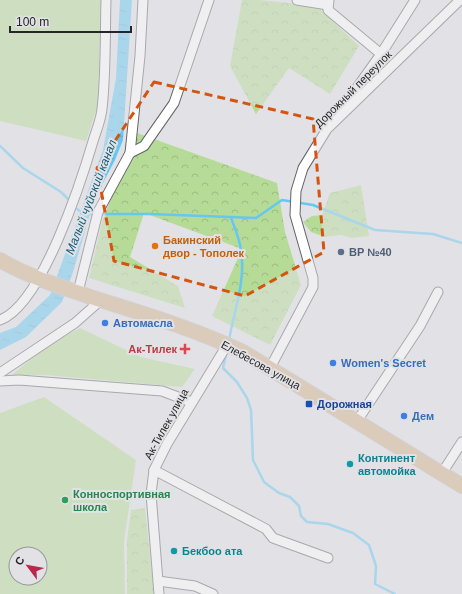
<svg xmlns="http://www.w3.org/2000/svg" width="462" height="594" font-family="Arial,sans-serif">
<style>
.grass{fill:#b5db96;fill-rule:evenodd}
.forest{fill:url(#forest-crowns)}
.water{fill:url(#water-ripples)}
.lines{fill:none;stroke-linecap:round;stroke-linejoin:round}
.stream{stroke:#66c7f1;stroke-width:2.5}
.minor-casing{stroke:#646468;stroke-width:11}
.primary-casing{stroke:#bebebe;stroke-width:16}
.minor{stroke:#fff;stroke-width:9}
.primary{stroke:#d0af86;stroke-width:14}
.marked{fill:none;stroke:#d5540f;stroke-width:3;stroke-dasharray:8 5;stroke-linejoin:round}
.food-dot{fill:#e8710a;stroke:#e2e2e6;stroke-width:1.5}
.service-dot{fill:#5c6f8a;stroke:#e2e2e6;stroke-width:1.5}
.shop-dot{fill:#3f7fe0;stroke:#e2e2e6;stroke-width:1.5}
.health-dot{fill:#e0444e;stroke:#e2e2e6;stroke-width:1.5}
.transit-dot{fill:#1a4fb4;stroke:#e2e2e6;stroke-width:1.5}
.culture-dot{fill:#0f9aa8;stroke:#e2e2e6;stroke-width:1.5}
.leisure-dot{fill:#2e9e5b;stroke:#e2e2e6;stroke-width:1.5}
.labels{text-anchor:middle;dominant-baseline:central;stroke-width:4;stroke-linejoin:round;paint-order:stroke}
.street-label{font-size:11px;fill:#262628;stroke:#e2e2e6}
.food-label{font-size:11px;font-weight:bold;fill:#c56008;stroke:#e2e2e6;text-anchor:start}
.service-label{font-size:11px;font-weight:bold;fill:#4e5e75;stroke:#e2e2e6;text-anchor:start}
.shop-label{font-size:11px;font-weight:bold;fill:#366cbe;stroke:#e2e2e6;text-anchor:start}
.health-label{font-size:11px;font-weight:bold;fill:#be3a42;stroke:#e2e2e6;text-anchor:end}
.transit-label{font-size:11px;font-weight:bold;fill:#164399;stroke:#e2e2e6;text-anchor:start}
.culture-label{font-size:11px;font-weight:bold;fill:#0d838f;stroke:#e2e2e6;text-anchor:start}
.leisure-label{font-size:11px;font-weight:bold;fill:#27864d;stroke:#e2e2e6;text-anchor:start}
.water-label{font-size:12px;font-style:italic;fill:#0e5d7a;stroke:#e2e2e6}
</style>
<defs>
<pattern id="forest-crowns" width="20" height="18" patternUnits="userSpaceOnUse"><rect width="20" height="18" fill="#b5db96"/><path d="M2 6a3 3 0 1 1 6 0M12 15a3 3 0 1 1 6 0" fill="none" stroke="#9cbc81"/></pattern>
<pattern id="water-ripples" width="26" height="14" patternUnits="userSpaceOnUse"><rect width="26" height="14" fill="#66c7f1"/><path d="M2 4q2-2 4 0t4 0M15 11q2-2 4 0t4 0" fill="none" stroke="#58abcf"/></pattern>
</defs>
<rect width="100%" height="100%" fill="#e2e2e6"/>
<g class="grass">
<polygon points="0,0 101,0 98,105 86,141 0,121"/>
<polygon points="80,328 141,357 195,369 182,387 45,375 12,375 46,346"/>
<path d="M 44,397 L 136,460 L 124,541 L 125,594 L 0,594 L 0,413 ZM 16,554 L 40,554 L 40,578 L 16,578 Z"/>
</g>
<g class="forest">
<polygon points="242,0 260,0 317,6 359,46 330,94 289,68 256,114 230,66"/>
<polygon points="137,133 277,183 285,232 301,285 270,345 212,316 242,249 144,213 130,257 178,286 185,308 89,278 102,222"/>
<polygon points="361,185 369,236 351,238 341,235 325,237 311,232 303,222 312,216 322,215 330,193"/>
<polygon points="145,508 154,594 127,594 127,540 131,510"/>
</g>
<polygon class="water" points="120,0 132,0 123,140 115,160 94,200 73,272 62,302 26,337 0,350 0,333 16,327 50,295 103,150 116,78"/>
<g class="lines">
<g class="stream">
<polyline points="0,146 23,168 61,192 68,199"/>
<polyline points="77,209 80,211"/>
<polyline points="87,214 150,214 256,218 282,200 313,205 375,230 433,234 462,243"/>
<path d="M 229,340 C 234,311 246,281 241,251 C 240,240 235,228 231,218"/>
<polyline points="226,355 223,368 237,382 247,398 251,410 253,460 264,482 279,493 290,497 299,506 301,516 307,522 328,524 353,533 369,545 376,566 375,584 395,594"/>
</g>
<defs>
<g id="minor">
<polyline points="297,0 328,5"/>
<polyline points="329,0 328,10 381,54"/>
<polyline points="341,110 381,54 415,0"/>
<polyline points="130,153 144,146 174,103 209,0"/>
<polyline points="78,292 98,212 130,153 140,56 143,0"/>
<path d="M 0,320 C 42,305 82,179 94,138 C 97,129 101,119 102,109 C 106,75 105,35 106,0"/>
<polyline points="270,368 313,287 313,278 295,215 296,191 303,168 327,129 460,0"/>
<polyline points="0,373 75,323 101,300"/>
<polyline points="0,381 19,380 162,391 191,402"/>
<polyline points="357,421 420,326 438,292"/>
<polyline points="154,470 266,529 273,538 328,558"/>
<polyline points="442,473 462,442"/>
<polyline points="158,581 195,586 213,594"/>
<polyline points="159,594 151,494 154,470 167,444 227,345"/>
</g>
<path id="primary" d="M 0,260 C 29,277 62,287 94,298 C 144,314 195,329 243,352 L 462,486"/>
</defs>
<use href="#minor" class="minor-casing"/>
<use href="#primary" class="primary-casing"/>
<use href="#minor" class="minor"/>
<use href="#primary" class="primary"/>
</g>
<path d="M0 0H462V594H0ZM 154,82 L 313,119 L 324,252 L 245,296 L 114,261 L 97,168 Z" fill="#e2e2e6" fill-opacity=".55" fill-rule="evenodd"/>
<path class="marked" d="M 154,82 L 313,119 L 324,252 L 245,296 L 114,261 L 97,168 Z"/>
<circle class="food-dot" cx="155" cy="246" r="4"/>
<circle class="service-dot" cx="341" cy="252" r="4"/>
<g class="shop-dot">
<circle cx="105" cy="323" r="4"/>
<circle cx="333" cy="363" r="4"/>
<circle cx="404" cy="416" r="4"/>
</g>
<path class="health-dot" d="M183 343h4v4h4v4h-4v4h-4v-4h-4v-4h4z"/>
<rect class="transit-dot" x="305" y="400" width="8" height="8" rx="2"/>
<g class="culture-dot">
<circle cx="350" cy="464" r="4"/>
<circle cx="174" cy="551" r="4"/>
</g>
<circle class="leisure-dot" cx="65" cy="500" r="4"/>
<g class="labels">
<g class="street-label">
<text transform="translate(353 89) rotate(-45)">Дорожный переулок</text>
<text transform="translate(261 365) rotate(29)">Елебесова улица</text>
<text transform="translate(166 424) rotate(-61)">Ак-Тилек улица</text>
</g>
<g class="food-label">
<text x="163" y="240">Бакинский<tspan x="163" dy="13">двор - Тополек</tspan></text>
</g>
<g class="service-label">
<text x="349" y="252">BP №40</text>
</g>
<g class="shop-label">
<text x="113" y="323">Автомасла</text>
<text x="341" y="363">Women's Secret</text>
<text x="412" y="416">Дем</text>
</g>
<g class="health-label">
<text x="177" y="349">Ак-Тилек</text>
</g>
<g class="transit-label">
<text x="317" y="404">Дорожная</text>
</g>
<g class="culture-label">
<text x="358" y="458">Континент<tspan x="358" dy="13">автомойка</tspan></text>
<text x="182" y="551">Бекбоо ата</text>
</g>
<g class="leisure-label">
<text x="73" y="494">Конноспортивная<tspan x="73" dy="13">школа</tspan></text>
</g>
<g class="water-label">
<text transform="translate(91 197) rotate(-69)">Малый чуйский канал</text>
</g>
</g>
<g transform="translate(28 566) rotate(302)"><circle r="19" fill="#e2e2e6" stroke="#97979a"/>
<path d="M0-3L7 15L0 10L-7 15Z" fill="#b9284c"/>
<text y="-6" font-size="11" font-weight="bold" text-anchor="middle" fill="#262628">С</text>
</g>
<path d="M10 26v6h121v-6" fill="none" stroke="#262628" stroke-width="2"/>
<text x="16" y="26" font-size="12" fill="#262628" stroke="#e2e2e6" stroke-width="3" paint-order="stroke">100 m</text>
</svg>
